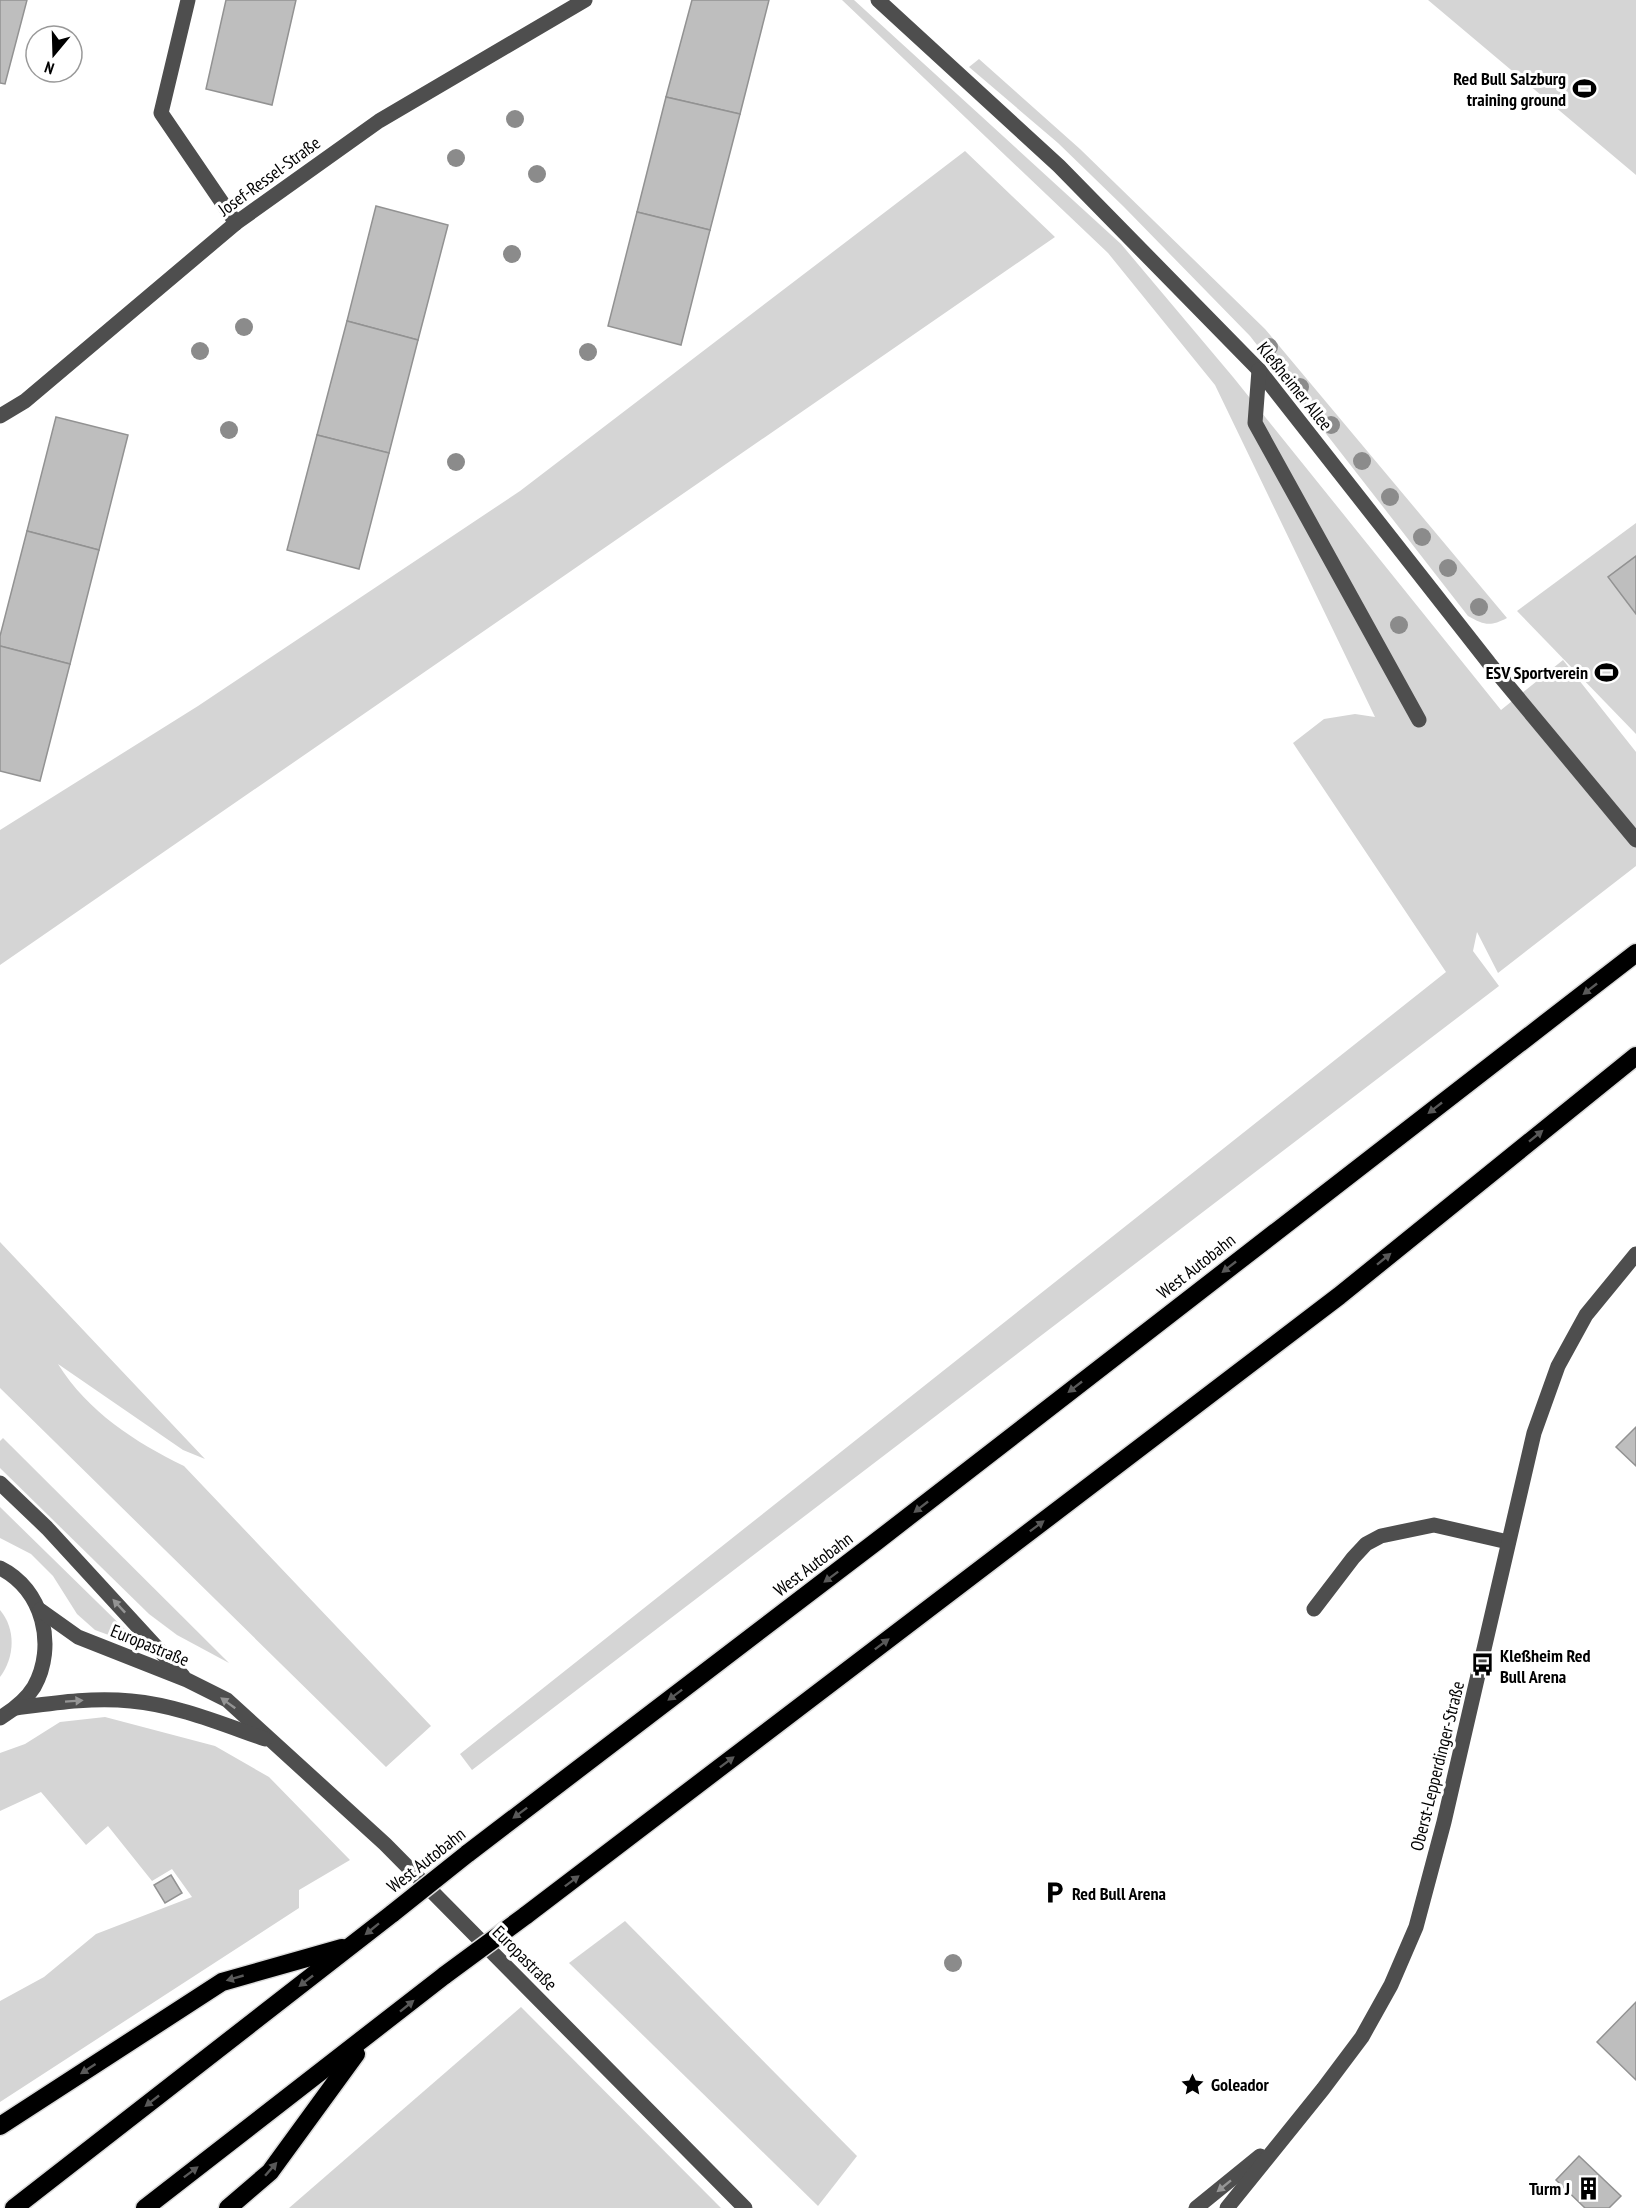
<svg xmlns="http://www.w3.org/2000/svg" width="1636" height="2208" font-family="'PT Sans Narrow',sans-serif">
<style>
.green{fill:#d5d5d5}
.building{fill:#bebebe;stroke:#929292;stroke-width:1.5}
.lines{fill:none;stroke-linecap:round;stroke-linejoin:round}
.highway-casing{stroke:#dbdbdb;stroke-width:21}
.minor{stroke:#4e4e4e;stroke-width:15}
.highway{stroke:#000;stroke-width:18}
.highway-bridge-casing{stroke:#dbdbdb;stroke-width:21;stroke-linecap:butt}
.highway-bridge{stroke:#000;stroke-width:18}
.tree{fill:#8b8b8b}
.oneway{fill:#595959}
.oneway2{fill:#959595}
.labels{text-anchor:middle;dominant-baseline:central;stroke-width:6;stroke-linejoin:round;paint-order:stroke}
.poi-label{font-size:18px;font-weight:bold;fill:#000;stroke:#fff;text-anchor:end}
.street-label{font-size:18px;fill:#000;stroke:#fff}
</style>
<rect width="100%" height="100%" fill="#fff"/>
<g class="green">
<polygon points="842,0 854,0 1121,244 1233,377 1501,710 1563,660 1636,752 1636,866 1498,973 1477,932 1473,951 1499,986 472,1770 460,1754 1446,972 1293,743 1324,719 1355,714 1375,717 1215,385 1108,253"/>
<polygon points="1428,0 1636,0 1636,175"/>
<path d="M 979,59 L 1080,149 L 1265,329 L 1507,618 C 1490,627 1484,625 1468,616 L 1250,336 L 1124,207 L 1058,143 L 969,67 Z"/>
<polygon points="965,151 1055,237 0,965 0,830 198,706 520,491"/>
<polygon points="1636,523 1636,734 1517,611"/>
<path d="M 0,1242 L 205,1459 L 183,1450 L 58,1364 C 88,1412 135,1442 184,1466 L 431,1726 L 386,1767 L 0,1388 Z"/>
<polygon points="3,1438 229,1663 177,1635 149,1614 0,1468 0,1441"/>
<polygon points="0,1507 144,1648 95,1630 77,1614 53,1576 31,1554 0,1538"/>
<path d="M 0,1610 C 16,1629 15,1657 0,1677 Z"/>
<polygon points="105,1717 215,1746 269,1777 350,1860 299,1890 299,1908 0,2102 0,2001 44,1977 96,1934 192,1897 172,1869 152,1881 108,1826 86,1845 41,1792 0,1811 0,1753 25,1744 60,1722"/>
<polygon points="625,1921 857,2156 818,2206 569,1963"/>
<polygon points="521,2007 721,2208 289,2208"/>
</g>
<g class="building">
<polygon points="0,0 27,0 5,84 0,83"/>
<polygon points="226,0 296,0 272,105 206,89"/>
<polygon points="692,0 769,0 740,114 666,97"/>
<polygon points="666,97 740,114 710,230 637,212"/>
<polygon points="376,206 448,225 418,340 347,321"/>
<polygon points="637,212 710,230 681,345 608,326"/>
<polygon points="347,321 418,340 389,453 317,435"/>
<polygon points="56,417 128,435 99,550 27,531"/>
<polygon points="317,435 389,453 359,569 287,550"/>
<polygon points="27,531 99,550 70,664 0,646 0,636"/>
<polygon points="1636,556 1636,614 1608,577"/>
<polygon points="0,646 70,664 40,781 0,771"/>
<polygon points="1636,1427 1636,1466 1616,1447"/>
<polygon points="171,1875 182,1893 165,1903 154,1885"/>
<polygon points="1636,2002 1636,2080 1597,2042"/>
<polygon points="1579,2156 1621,2196 1609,2208 1585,2208 1556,2180"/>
</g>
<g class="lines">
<defs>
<g id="highway">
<polyline points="467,1854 877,1541 1636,953"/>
<polyline points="525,1916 1339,1296 1636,1056"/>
<polyline points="0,2126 222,1982 342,1948"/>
<polyline points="14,2208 393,1913"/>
<polyline points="145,2208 445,1975"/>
<polyline points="228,2208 270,2172 356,2054"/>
</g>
</defs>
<use href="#highway" class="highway-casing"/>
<g class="minor">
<polyline points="188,0 161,113 236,223"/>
<polyline points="878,0 1059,166 1259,370 1489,663 1636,840"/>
<polyline points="1259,370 1255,423 1419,720"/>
<polyline points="0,416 25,401 236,223 379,121 585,0"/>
<polyline points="0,1483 47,1528 183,1676"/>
<path d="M 0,1568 C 43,1589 57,1646 34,1687 C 26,1700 13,1710 0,1718"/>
<polyline points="1314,1609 1353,1558 1366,1544 1381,1536 1434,1525 1508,1542"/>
<polyline points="40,1610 78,1637 187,1680 227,1700 385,1844 745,2208"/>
<path d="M 16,1708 C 54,1703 92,1697 131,1701 C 177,1705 222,1724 265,1739"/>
<polyline points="1196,2208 1260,2156"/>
<polyline points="1227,2208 1323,2089 1362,2037 1391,1985 1416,1927 1444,1822 1534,1433 1558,1366 1586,1315 1636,1254"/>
</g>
<use href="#highway" class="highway"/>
<defs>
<g id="highway-bridge">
<polyline points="393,1913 467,1854"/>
<polyline points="445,1975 525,1916"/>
</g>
</defs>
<use href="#highway-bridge" class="highway-bridge-casing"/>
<use href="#highway-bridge" class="highway-bridge"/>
</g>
<g class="tree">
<circle cx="515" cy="119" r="9"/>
<circle cx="456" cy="158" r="9"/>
<circle cx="537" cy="174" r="9"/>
<circle cx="512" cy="254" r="9"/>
<circle cx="244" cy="327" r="9"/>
<circle cx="1269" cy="347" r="9"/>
<circle cx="200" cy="351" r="9"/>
<circle cx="588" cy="352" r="9"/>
<circle cx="1300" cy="387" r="9"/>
<circle cx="1331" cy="425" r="9"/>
<circle cx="229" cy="430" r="9"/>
<circle cx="1362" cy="461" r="9"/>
<circle cx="456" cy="462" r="9"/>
<circle cx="1390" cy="497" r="9"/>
<circle cx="1422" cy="537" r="9"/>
<circle cx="1448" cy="568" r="9"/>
<circle cx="1479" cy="607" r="9"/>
<circle cx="1399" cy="625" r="9"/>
<circle cx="953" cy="1963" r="9"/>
</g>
<defs><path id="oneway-solid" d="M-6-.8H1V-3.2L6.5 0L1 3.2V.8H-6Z" transform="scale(1.5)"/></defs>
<g class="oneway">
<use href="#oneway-solid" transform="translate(1590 989) rotate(142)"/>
<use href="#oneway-solid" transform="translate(1435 1108) rotate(142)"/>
<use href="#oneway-solid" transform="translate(1536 1136) rotate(-39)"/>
<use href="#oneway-solid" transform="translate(1384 1259) rotate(-39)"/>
<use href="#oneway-solid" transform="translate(1229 1267) rotate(142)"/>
<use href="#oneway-solid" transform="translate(1075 1387) rotate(142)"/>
<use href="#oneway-solid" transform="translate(921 1507) rotate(142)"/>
<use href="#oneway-solid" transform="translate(1037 1526) rotate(-37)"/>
<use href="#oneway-solid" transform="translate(831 1577) rotate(143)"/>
<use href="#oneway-solid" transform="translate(882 1644) rotate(-37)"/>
<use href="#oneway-solid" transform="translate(675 1695) rotate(143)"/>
<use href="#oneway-solid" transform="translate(727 1762) rotate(-37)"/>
<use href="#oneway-solid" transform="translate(520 1813) rotate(143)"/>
<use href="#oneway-solid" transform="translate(572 1881) rotate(-37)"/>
<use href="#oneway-solid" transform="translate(372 1929) rotate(141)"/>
<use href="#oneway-solid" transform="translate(235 1978) rotate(164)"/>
<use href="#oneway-solid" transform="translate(306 1981) rotate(142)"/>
<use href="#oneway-solid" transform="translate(407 2006) rotate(-39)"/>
<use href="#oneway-solid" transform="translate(88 2069) rotate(147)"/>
<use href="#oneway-solid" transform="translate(152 2101) rotate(142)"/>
<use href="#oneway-solid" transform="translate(271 2169) rotate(-49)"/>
<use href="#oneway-solid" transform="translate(191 2172) rotate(-37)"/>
</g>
<g class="oneway2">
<use href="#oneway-solid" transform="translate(119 1606) rotate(-133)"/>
<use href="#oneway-solid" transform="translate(74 1701) rotate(-4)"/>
<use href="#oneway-solid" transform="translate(228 1703) rotate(-144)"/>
<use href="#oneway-solid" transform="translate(1224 2186) rotate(141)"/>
</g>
<defs>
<symbol id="stadium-bare" viewBox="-9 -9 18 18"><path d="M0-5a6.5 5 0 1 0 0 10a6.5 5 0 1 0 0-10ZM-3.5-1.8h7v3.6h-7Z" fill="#000" stroke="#fff" stroke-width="2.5" paint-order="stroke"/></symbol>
<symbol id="bus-bare" viewBox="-9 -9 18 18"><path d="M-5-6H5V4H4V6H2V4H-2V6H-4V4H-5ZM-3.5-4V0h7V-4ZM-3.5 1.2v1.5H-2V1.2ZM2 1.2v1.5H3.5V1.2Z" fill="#000" stroke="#fff" stroke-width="2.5" paint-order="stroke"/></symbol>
<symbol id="parking-bare" viewBox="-9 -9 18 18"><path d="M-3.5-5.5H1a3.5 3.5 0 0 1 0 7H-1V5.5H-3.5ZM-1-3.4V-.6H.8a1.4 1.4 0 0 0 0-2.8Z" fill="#000" stroke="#fff" stroke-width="2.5" paint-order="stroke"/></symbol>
<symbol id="sight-bare" viewBox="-9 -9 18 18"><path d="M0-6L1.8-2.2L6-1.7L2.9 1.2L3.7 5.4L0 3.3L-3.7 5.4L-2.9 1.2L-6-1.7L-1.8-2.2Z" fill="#000" stroke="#fff" stroke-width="2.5" paint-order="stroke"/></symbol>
<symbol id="building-bare" viewBox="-9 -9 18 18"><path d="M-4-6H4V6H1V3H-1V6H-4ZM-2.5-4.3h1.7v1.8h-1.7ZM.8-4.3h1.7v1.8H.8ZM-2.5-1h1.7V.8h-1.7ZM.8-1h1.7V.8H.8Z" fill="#000" stroke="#fff" stroke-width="2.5" paint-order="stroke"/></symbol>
</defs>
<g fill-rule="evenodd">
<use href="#stadium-bare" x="1568" y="72" width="33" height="33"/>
<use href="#stadium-bare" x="1590" y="656" width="33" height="33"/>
<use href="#bus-bare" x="1466" y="1648" width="33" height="33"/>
<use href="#parking-bare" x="1038" y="1876" width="33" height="33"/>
<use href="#sight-bare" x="1176" y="2068" width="33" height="33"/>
<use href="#building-bare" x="1572" y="2172" width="33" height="33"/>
</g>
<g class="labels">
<g class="poi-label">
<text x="1566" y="78">Red Bull Salzburg<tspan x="1566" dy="21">training ground</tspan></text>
<text x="1588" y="672">ESV Sportverein</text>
<text x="1500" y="1655" text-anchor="start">Kleßheim Red<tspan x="1500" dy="21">Bull Arena</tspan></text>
<text x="1072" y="1893" text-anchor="start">Red Bull Arena</text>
<text x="1211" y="2084" text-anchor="start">Goleador</text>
<text x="1570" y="2188">Turm J</text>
</g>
<g class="street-label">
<text transform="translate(269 176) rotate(-36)">Josef-Ressel-Straße</text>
<text transform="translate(1295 386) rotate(51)">Kleßheimer Allee</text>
<text transform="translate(1196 1266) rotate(-38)">West Autobahn</text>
<text transform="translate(813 1564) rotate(-37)">West Autobahn</text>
<text transform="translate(150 1645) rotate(22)">Europastraße</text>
<text transform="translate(1437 1766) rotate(-76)">Oberst-Lepperdinger-Straße</text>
<text transform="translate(426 1860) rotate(-38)">West Autobahn</text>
<text transform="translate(525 1958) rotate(45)">Europastraße</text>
</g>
</g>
<g transform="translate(54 54) rotate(199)"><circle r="28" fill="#ffffff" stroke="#999999" stroke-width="1.5"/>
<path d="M0-4.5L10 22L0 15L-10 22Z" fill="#000000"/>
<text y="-9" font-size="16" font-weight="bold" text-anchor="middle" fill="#000000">N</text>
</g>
</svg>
